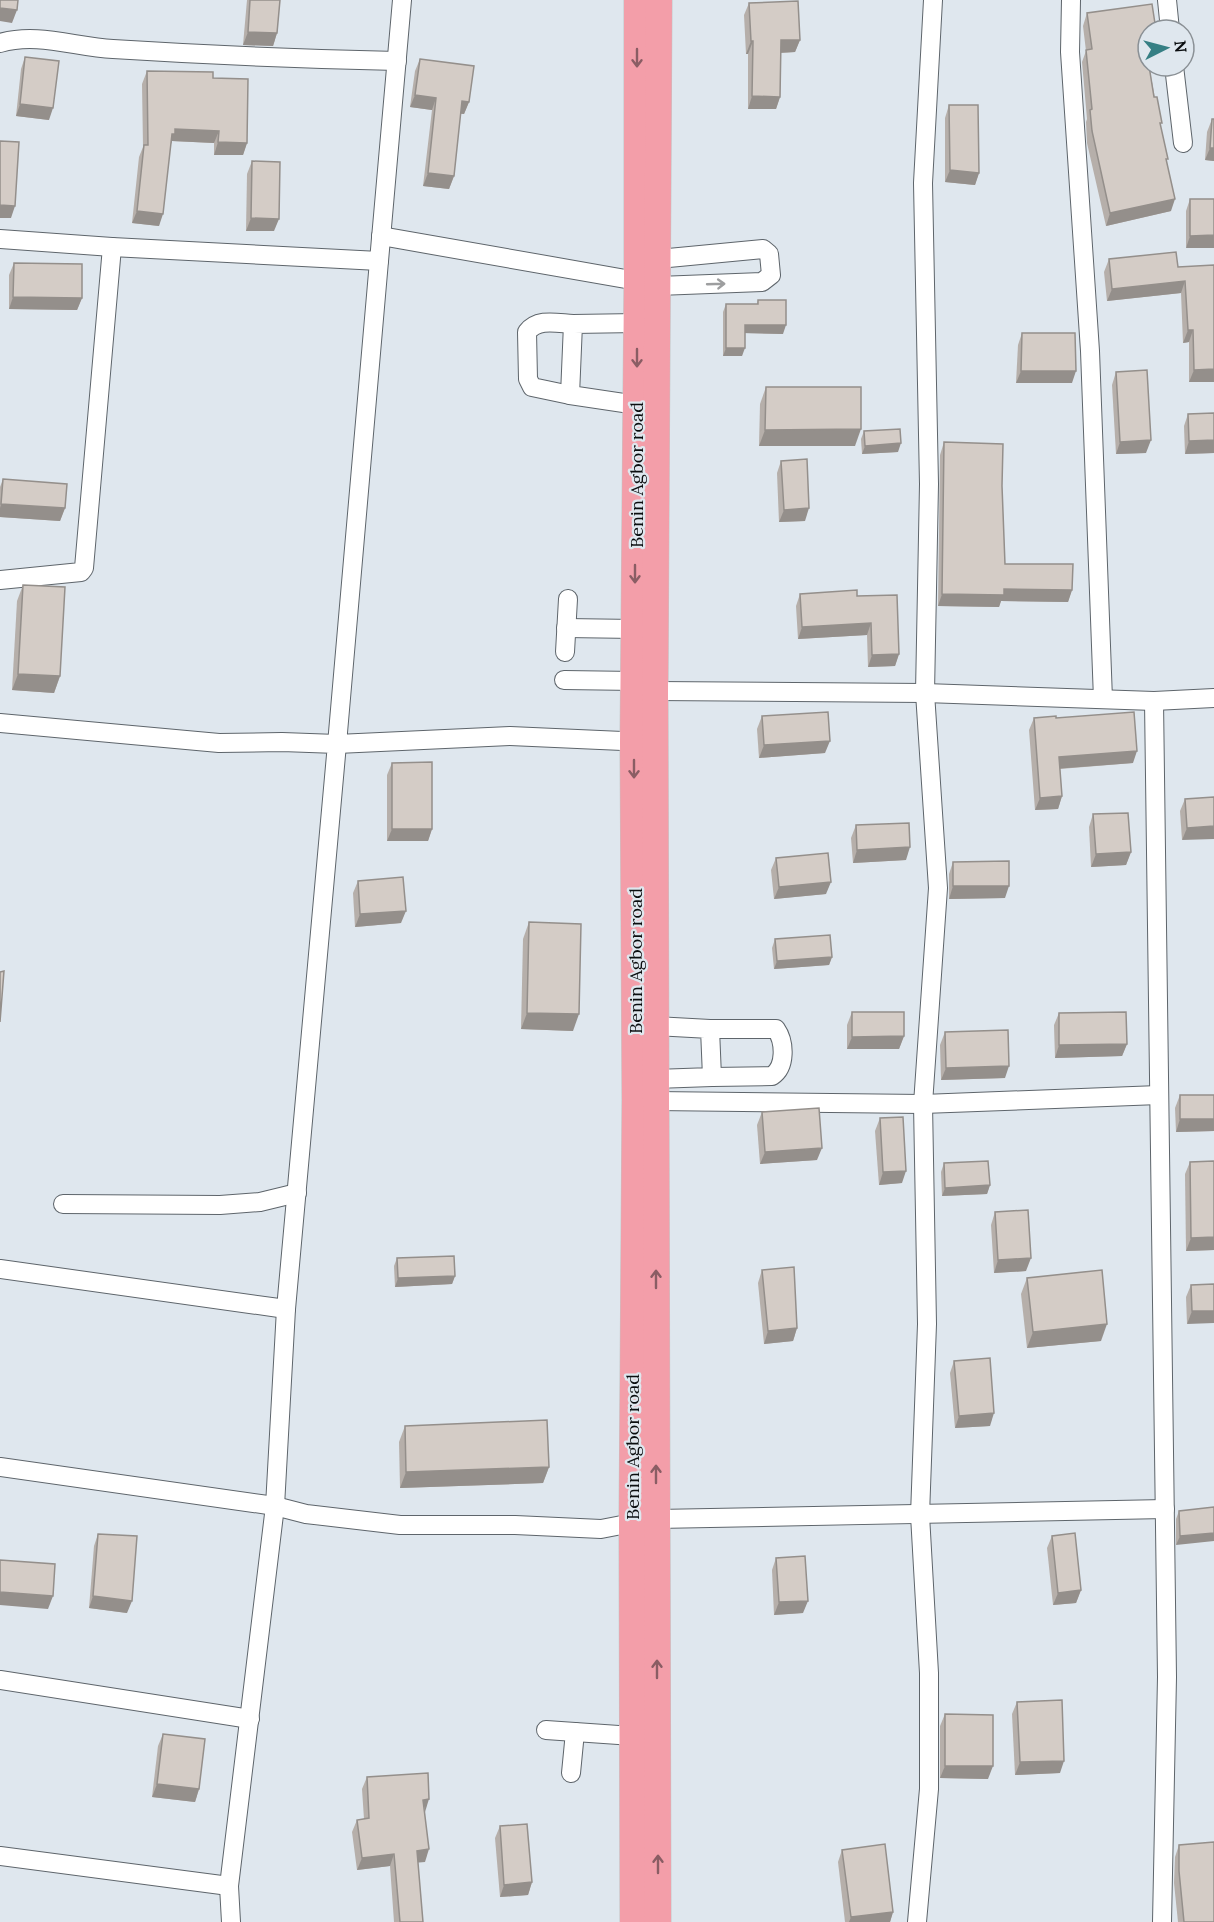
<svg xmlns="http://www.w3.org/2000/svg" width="1214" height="1922" font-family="Lora,serif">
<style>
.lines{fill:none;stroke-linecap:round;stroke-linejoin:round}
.minor-casing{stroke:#5e656b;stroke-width:20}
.highway-casing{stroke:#c4c5c5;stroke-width:27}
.minor{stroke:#fff;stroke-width:18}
.highway{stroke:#f39ea9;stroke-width:26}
.wall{fill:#b6afaa}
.shaded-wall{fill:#948f8b}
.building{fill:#d4ccc6;stroke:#948f8b;stroke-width:1.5}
.oneway{stroke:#8a5d64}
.oneway2{stroke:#9d9e9f}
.labels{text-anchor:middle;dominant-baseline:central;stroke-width:4.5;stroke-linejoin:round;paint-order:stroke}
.street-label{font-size:18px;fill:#0a0d0f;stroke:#dfe7ee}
</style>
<rect width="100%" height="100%" fill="#dfe7ee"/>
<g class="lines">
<defs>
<g id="minor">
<polyline points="1071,0 1070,52 1090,351 1103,699"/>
<polyline points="1167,0 1170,30"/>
<path d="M 0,43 C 37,32 75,47 113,49 C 208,55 302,59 397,61"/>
<polyline points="1174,66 1183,143"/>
<polyline points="381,236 637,281"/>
<polyline points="0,239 112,247 379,261 402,0"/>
<polyline points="379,261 337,744 510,736 645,742"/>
<polyline points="658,286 762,282 771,275 769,254 763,249 658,259"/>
<path d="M 570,395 L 532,387 L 528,379 L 527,332 C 538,318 556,323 573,324"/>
<polyline points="637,405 570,395 573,324 637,323"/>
<polyline points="0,580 81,572 84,568 112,247"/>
<polyline points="566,628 635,629"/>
<polyline points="565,652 568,599"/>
<polyline points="564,680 635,681"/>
<polyline points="655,691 925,693 1154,701 1214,698"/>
<polyline points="1154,701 1167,1677 1162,1922"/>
<polyline points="0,723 219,743 282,742 337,744 286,1309 275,1506 229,1886 231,1922"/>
<polyline points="655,1026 710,1029 712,1077 655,1079"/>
<path d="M 710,1029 L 776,1029 C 785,1042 786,1067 772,1076 L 712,1077"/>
<polyline points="655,1101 923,1104 1159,1095"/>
<polyline points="63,1204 220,1205 260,1202 297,1193"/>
<polyline points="0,1269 286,1309"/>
<polyline points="0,1467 275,1506 306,1514 400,1525 515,1525 601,1529 632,1523"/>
<polyline points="657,1519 1165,1509"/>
<polyline points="0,1680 250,1719"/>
<polyline points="546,1730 633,1736"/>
<polyline points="571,1773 575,1732"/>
<polyline points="0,1856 229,1886"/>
<polyline points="917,1922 929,1789 929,1673 920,1515 927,1324 923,1104 938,888 925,693 929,484 923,183 933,0"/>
</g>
<g id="highway">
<polyline points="633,1922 632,1523 635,1100 633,742 637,281 637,0"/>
<polyline points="658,1922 655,691 659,0"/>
</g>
</defs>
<use href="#minor" class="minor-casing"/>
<use href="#highway" class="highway-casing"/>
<use href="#minor" class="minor"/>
<use href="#highway" class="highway"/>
</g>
<g class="wall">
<polygon points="247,0 280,0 277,33 273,46 243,45"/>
<polygon points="749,3 800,40 795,52 781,53 780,97 776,109 748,109 748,54 746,54 744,15"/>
<polygon points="1087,13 1148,30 1148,44 1145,44 1167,163 1171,211 1106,226 1087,143 1086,122 1087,119 1082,62 1086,51 1083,26"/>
<polygon points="25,57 49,120 16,116 21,69"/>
<polygon points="420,59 469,102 464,114 460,114 454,176 449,189 423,186 432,110 410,107 415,71"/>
<polygon points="147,71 213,78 247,143 243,155 214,155 214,143 172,141 170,146 159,226 132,223 139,157 143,147 142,84"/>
<polygon points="949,105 979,173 975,185 945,182 945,118"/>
<polygon points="1212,119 1214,161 1205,160 1207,132"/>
<polygon points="252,161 274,231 246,231 247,174"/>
<polygon points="1190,199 1214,199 1186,248 1186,211"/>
<polygon points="1109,259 1178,267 1214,265 1214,382 1189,382 1189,342 1183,343 1181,293 1107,301 1104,272"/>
<polygon points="14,263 82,298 77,310 9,309 9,275"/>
<polygon points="758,300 783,334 745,333 742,356 723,356 723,312 726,304 757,304"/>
<polygon points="1022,333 1072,383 1016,383 1018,345"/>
<polygon points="1116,372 1146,453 1116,454 1112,385"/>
<polygon points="766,387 855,446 759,446 760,404"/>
<polygon points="1214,413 1214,453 1185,454 1184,426 1188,414"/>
<polygon points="864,431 898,452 862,454 861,439"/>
<polygon points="944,442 1002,486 1005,564 1072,590 1068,602 1001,601 999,607 938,606 940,455"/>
<polygon points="781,461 805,521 779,522 777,473"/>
<polygon points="3,479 65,508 60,521 0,517 0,487"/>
<polygon points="23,585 60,676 54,693 12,690 17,601"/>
<polygon points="800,594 857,596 899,654 895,666 868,667 867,635 798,639 796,606"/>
<polygon points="762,716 825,753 759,758 757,729"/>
<polygon points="1034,718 1056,718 1133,763 1060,769 1062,796 1058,809 1035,810 1029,730"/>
<polygon points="392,763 432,829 428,841 387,841 387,775"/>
<polygon points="1214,797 1182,840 1180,811 1185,799"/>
<polygon points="1093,814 1131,852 1126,865 1091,867 1089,827"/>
<polygon points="856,825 906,860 853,863 851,838"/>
<polygon points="776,858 826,894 774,899 771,870"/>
<polygon points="953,862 1005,898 949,899 949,874"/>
<polygon points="358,881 401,923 355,927 353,893"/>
<polygon points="529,922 573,1031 521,1029 523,939"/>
<polygon points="775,939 832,957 829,965 774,969 772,948"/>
<polygon points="852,1012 904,1036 899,1049 847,1049 847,1025"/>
<polygon points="1059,1013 1127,1044 1122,1056 1055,1058 1054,1025"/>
<polygon points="945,1032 1005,1078 941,1080 940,1045"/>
<polygon points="1180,1095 1214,1095 1214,1131 1176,1132 1175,1108"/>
<polygon points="762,1112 817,1160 760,1164 757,1125"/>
<polygon points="880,1118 902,1183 879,1185 875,1131"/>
<polygon points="1214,1161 1214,1250 1186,1251 1185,1174 1190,1162"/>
<polygon points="944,1163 990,1185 987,1194 942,1196 941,1172"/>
<polygon points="995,1212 1026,1271 994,1273 991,1225"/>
<polygon points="397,1258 455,1276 452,1284 395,1287 394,1266"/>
<polygon points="762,1270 797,1328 793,1341 764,1344 758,1283"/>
<polygon points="1027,1278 1101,1341 1027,1348 1021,1294"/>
<polygon points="1214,1284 1187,1324 1186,1297 1191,1285"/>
<polygon points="954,1361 990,1426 955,1428 950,1373"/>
<polygon points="405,1426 549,1467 543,1483 400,1488 399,1442"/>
<polygon points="1214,1507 1176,1545 1176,1519 1179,1511"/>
<polygon points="98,1534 127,1613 89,1608 94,1546"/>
<polygon points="1052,1536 1081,1590 1076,1603 1053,1605 1047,1548"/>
<polygon points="776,1558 803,1613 774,1615 772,1570"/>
<polygon points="1017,1702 1060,1773 1015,1775 1012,1714"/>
<polygon points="945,1714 988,1779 940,1778 940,1726"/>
<polygon points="163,1734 199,1789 195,1802 152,1797 158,1746"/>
<polygon points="367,1777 425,1812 425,1862 418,1862 423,1922 394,1922 390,1866 357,1870 352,1832 357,1820 364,1819 362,1789"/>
<polygon points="500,1826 532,1882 528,1895 500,1897 495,1838"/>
<polygon points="1179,1845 1214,1922 1178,1922 1174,1883 1175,1857"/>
<polygon points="842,1850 893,1912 890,1922 845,1922 838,1862"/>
</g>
<g class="shaded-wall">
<polygon points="0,8 17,10 12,23 0,21"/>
<polygon points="248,32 277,33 273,46 243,45"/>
<polygon points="1148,32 1148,44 1139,45 1143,33"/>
<polygon points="781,40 800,40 795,52 776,53"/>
<polygon points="751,41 753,41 748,54 746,54"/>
<polygon points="415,95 436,98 432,110 410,107"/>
<polygon points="752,96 780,97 776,109 748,109"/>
<polygon points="462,101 469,102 464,114 457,113"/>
<polygon points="20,104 53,108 49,120 16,116"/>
<polygon points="175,129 219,131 214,143 172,141 170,147 172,134"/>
<polygon points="218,142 247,143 243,155 214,155"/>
<polygon points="1210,148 1214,148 1214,161 1205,160"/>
<polygon points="950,170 979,173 975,185 945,182"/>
<polygon points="428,173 454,176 449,189 423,186"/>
<polygon points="1175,199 1171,211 1106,226 1110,213"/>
<polygon points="0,205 15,206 11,218 0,218"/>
<polygon points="137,211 163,214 159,226 132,223"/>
<polygon points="251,218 279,219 274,231 246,231"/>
<polygon points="1214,235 1214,248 1186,248 1190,236"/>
<polygon points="1185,281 1181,293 1107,301 1112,289"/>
<polygon points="13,297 82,298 77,310 9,309"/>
<polygon points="745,325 786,325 783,334 742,333"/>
<polygon points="1188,330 1193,330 1189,342 1183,343"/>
<polygon points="726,348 745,348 742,356 723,356"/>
<polygon points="1214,369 1214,382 1189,382 1194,370"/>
<polygon points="1021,371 1076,371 1072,383 1016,383"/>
<polygon points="861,429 855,446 759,446 765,430"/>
<polygon points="1151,440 1146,453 1116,454 1120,442"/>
<polygon points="1214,440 1214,453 1185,454 1189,441"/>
<polygon points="901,443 898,452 862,454 865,446"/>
<polygon points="1,504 65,508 60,521 0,517 0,508"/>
<polygon points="809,508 805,521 779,522 784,510"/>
<polygon points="1004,589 1072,590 1068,602 1001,601 999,607 938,606 942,594"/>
<polygon points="871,623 867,635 798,639 802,627"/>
<polygon points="899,654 895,666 868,667 872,655"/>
<polygon points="18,674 60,676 54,693 12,690"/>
<polygon points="830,741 825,753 759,758 764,745"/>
<polygon points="1137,751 1133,763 1054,769 1059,757"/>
<polygon points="1062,796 1058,809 1035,810 1040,798"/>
<polygon points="1214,826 1214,839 1182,840 1187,828"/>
<polygon points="392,829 432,829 428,841 387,841"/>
<polygon points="910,847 906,860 853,863 857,850"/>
<polygon points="1131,852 1126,865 1091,867 1096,854"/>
<polygon points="831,882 826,894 774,899 779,887"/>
<polygon points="953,886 1009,886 1005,898 949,899"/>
<polygon points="406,911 401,923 355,927 360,914"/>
<polygon points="832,957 829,965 774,969 777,961"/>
<polygon points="527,1013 579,1014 573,1031 521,1029"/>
<polygon points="904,1036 899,1049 847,1049 852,1037"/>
<polygon points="1127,1044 1122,1056 1055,1058 1059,1045"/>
<polygon points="1009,1066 1005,1078 941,1080 946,1068"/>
<polygon points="1180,1119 1214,1119 1214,1131 1176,1132"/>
<polygon points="822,1148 817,1160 760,1164 765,1152"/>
<polygon points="906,1171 902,1183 879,1185 883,1172"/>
<polygon points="990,1185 987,1194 942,1196 945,1188"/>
<polygon points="1214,1237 1214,1250 1186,1251 1191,1238"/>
<polygon points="1031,1258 1026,1271 994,1273 998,1260"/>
<polygon points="455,1276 452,1284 395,1287 398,1278"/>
<polygon points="1192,1311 1214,1311 1214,1323 1187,1324"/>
<polygon points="1107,1324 1101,1341 1027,1348 1033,1332"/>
<polygon points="797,1328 793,1341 764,1344 768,1331"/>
<polygon points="994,1413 990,1426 955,1428 959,1416"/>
<polygon points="549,1467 543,1483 400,1488 406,1472"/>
<polygon points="1214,1533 1214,1541 1176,1545 1180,1536"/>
<polygon points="1081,1590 1076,1603 1053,1605 1058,1593"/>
<polygon points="0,1592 53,1596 48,1609 0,1605"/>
<polygon points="93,1596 132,1601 127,1613 89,1608"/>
<polygon points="808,1601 803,1613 774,1615 779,1602"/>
<polygon points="1064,1761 1060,1773 1015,1775 1020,1762"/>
<polygon points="945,1766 993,1766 988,1779 940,1778"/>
<polygon points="157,1784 199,1789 195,1802 152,1797"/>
<polygon points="429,1799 425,1812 423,1800"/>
<polygon points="429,1849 425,1862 413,1863 417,1851"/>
<polygon points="394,1854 390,1866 357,1870 362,1858"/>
<polygon points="532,1882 528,1895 500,1897 504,1885"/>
<polygon points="893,1912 890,1922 849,1922 851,1917"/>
</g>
<g class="building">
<polygon points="0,0 18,0 17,10 0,8"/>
<polygon points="250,0 280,0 277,33 248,32"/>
<polygon points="798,1 800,40 781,40 780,97 752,96 753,41 751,41 749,3"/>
<polygon points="1152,4 1156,30 1148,30 1148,32 1143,33 1148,60 1148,66 1149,66 1154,97 1157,97 1162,123 1160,123 1168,159 1166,159 1175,199 1110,213 1092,131 1090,110 1092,109 1086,50 1092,49 1087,13"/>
<polygon points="25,57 59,61 53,108 20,104"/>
<polygon points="420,59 474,66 469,102 462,101 454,176 428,173 436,98 415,95"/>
<polygon points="147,71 213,72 213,78 248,79 247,143 218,142 219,131 175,129 175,134 172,134 163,214 137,211 144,145 148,145"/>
<polygon points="949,105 978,105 979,173 950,170"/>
<polygon points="1212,119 1214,119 1214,148 1210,148"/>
<polygon points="0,141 19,142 15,206 0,205"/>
<polygon points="252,161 280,162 279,219 251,218"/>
<polygon points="1190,199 1214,199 1214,235 1190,236"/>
<polygon points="1176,252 1178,267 1214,265 1214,369 1194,370 1193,330 1188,330 1185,281 1112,289 1109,259"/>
<polygon points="14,263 82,264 82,298 13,297"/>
<polygon points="758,300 786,300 786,325 745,325 745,348 726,348 726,304 758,304"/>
<polygon points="1022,333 1075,333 1076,371 1021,371"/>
<polygon points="1147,370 1151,440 1120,442 1116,372"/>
<polygon points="766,387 861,387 861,429 765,430"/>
<polygon points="1214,413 1214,440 1189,441 1188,414"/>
<polygon points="900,429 901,443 865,446 864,431"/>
<polygon points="944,442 1003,444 1002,486 1005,564 1073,564 1072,590 1004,589 1004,595 942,594"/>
<polygon points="807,459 809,508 784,510 781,461"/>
<polygon points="3,479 67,484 65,508 1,504"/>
<polygon points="23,585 65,587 60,676 18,674"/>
<polygon points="857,590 857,596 897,595 899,654 872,655 871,623 802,627 800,594"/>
<polygon points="828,712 830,741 764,745 762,716"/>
<polygon points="1134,712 1137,751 1059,757 1062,796 1040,798 1034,718 1056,716 1056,718"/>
<polygon points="432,762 432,829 392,829 392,763"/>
<polygon points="1214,797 1214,826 1187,828 1185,799"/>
<polygon points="1128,813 1131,852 1096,854 1093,814"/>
<polygon points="909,823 910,847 857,850 856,825"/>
<polygon points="828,853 831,882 779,887 776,858"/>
<polygon points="1009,861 1009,886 953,886 953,862"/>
<polygon points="403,877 406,911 360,914 358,881"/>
<polygon points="529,922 581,924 579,1014 527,1013"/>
<polygon points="830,935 832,957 777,961 775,939"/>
<polygon points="4,971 0,1022 0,972"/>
<polygon points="852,1012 904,1012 904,1036 852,1037"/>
<polygon points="1126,1012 1127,1044 1059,1045 1059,1013"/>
<polygon points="1008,1030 1009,1066 946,1068 945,1032"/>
<rect x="1180" y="1095" width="34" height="24"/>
<polygon points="819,1108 822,1148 765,1152 762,1112"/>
<polygon points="903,1117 906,1171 883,1172 880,1118"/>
<polygon points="988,1161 990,1185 945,1188 944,1163"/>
<polygon points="1214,1161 1214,1237 1191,1238 1190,1162"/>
<polygon points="1028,1210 1031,1258 998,1260 995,1212"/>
<polygon points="454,1256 455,1276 398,1278 397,1258"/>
<polygon points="794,1267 797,1328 768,1331 762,1270"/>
<polygon points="1102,1270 1107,1324 1033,1332 1027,1278"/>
<polygon points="1214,1284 1214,1311 1192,1311 1191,1285"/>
<polygon points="990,1358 994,1413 959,1416 954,1361"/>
<polygon points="547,1420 549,1467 406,1472 405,1426"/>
<polygon points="1214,1507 1214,1533 1180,1536 1179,1511"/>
<polygon points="1075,1533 1081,1590 1058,1593 1052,1536"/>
<polygon points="98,1534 137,1536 132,1601 93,1596"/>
<polygon points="805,1556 808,1601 779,1602 776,1558"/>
<polygon points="0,1560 55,1564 53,1596 0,1592"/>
<polygon points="1062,1700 1064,1761 1020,1762 1017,1702"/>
<polygon points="945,1714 993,1715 993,1766 945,1766"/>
<polygon points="163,1734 205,1739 199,1789 157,1784"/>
<polygon points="428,1773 429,1799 423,1800 429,1849 417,1851 423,1922 400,1922 394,1854 362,1858 357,1820 369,1818 367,1777"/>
<polygon points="527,1824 532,1882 504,1885 500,1826"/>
<polygon points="1214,1842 1214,1922 1184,1922 1179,1871 1179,1845"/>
<polygon points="885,1844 893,1912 851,1917 842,1850"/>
</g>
<defs><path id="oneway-shaft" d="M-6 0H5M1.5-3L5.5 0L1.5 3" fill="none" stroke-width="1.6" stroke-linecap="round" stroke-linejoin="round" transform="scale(1.5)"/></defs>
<g class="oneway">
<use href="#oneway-shaft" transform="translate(637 58) rotate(90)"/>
<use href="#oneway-shaft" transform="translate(637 358) rotate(90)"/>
<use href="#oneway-shaft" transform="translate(635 574) rotate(90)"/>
<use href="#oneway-shaft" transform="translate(634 769) rotate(90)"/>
<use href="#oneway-shaft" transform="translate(656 1279) rotate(-90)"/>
<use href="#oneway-shaft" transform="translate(656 1474) rotate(-90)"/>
<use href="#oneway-shaft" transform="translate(657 1669) rotate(-90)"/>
<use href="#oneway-shaft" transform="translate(658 1864) rotate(-90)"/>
</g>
<use class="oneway2" href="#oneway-shaft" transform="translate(716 284) rotate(-2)"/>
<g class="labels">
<g class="street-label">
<text transform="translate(636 475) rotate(-90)">Benin Agbor road</text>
<text transform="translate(635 961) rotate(-90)">Benin Agbor road</text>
<text transform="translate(632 1447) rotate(-90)">Benin Agbor road</text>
</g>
</g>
<g transform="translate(1166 48) rotate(84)"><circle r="28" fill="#dfe7ee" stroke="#8a9095" stroke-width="1.5"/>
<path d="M0-4.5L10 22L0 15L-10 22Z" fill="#367f84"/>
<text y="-9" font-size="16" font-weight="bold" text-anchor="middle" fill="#0a0d0f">N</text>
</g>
</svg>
